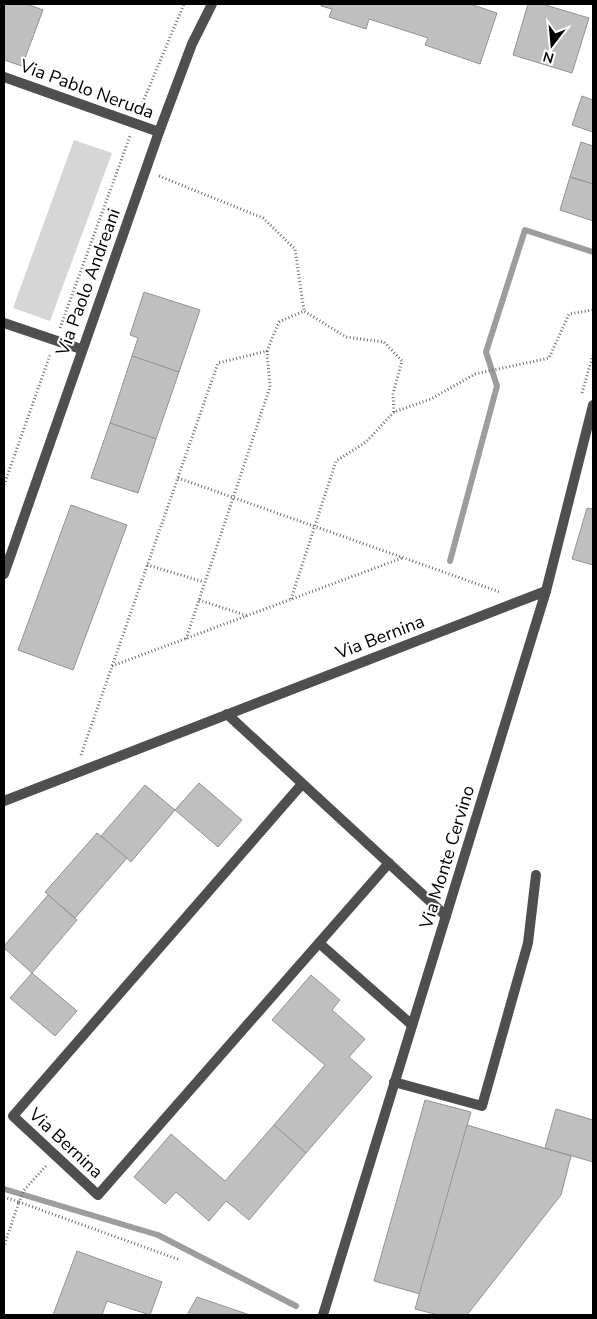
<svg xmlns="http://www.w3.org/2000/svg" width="597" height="1319" font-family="'Nunito Sans',sans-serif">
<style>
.green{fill:#d6d6d6}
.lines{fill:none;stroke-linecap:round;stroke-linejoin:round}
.stream{stroke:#9d9d9d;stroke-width:6}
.building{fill:#bfbfbf;stroke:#939393}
.path{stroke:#717171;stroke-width:3;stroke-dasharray:1 2.5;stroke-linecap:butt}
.lane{stroke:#4f4f4f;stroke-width:10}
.street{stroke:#4f4f4f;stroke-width:10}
.labels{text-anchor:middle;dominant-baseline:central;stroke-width:4;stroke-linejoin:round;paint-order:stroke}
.street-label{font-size:18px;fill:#000;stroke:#fff}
</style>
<rect width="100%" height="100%" fill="#fff"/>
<polygon class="green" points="74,140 112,153 50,321 13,308"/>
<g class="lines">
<g class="stream">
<polyline points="450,561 497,386 486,352 525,230 593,252"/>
<polyline points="4,1189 158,1235 296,1306"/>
</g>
</g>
<g class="building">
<polygon points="4,4 27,4 43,10 22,66 4,60"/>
<polygon points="321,4 470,4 497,13 480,64 425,45 428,38 369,19 366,29 329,17 332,9 321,6"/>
<polygon points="528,4 542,4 589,18 572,73 513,55"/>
<polygon points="582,96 593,100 593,132 572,125"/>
<polygon points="581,142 593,146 593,184 570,177"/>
<polygon points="570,177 593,184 593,221 560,210"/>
<polygon points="144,292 200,310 179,372 132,356 138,338 130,335"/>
<polygon points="132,356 179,372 156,439 110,423"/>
<polygon points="110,423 156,439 138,493 91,478"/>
<polygon points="71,505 127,525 73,670 18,650"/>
<polygon points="587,508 593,509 593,565 572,559"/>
<polygon points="199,783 242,820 218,847 175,810"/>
<polygon points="145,785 175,810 131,862 101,836"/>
<polygon points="97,833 127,858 75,918 45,892"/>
<polygon points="48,895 77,920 32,973 4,948 4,946"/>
<polygon points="32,973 77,1011 55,1036 10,998"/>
<polygon points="311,975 340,1000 332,1010 365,1039 349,1057 372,1077 306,1153 274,1125 325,1065 272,1020"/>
<polygon points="425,1100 471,1112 420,1294 374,1281"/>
<polygon points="556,1109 593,1120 593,1162 545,1148"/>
<polygon points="274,1125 306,1153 249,1220 226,1201 209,1221 176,1192 165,1204 134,1177 171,1134 225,1181"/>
<polygon points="467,1125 571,1156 561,1195 467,1315 438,1315 415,1309"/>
<polygon points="77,1251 162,1282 150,1315 107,1301 102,1315 53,1315"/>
<polygon points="197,1297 250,1315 187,1315"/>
</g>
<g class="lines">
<g class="path">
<polyline points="140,109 184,4"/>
<polyline points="159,176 263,218 295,249 304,311"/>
<polyline points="60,328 130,136"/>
<polyline points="582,393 593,355"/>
<polyline points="178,478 500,592"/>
<polyline points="4,485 50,355"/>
<polyline points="147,565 204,582"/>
<polyline points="291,599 336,461 366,442 394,412 431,399 475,374 549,358 569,314 593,310"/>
<polyline points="199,600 248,616"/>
<polyline points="186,639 270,387 267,351"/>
<polyline points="112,666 402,558"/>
<polyline points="81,755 218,363 267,351 279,322 304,311 346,337 384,342 402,361 393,394 394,412"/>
<polyline points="46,1166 24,1190 19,1202 180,1260"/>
<polyline points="4,1197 19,1202 4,1246"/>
</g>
<g class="lane">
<polyline points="4,323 81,349"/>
<polyline points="302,784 13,1116 98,1195 389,863"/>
<polyline points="319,943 412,1025"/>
<polyline points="394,1082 482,1106 528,943 536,875"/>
</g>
<g class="street">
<polyline points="4,77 159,132"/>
<polyline points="4,574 159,132 192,44 212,4"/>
<polyline points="227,714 446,916"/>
<polyline points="4,801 546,591"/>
<polyline points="323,1315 546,591 593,405"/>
</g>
</g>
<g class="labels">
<g class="street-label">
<text transform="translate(87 89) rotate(20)">Via Pablo Neruda</text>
<text transform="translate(88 282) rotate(-70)">Via Paolo Andreani</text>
<text transform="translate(380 637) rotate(-21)">Via Bernina</text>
<text transform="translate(447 857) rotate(-73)">Via Monte Cervino</text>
<text transform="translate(66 1143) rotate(43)">Via Bernina</text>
</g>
</g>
<rect width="597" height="1319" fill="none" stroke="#000000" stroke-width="10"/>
<g transform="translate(552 45) rotate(196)" stroke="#ffffff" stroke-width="4" paint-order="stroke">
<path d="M0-4L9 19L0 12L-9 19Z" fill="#000000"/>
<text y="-8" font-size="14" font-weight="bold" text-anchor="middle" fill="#000000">N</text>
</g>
</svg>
